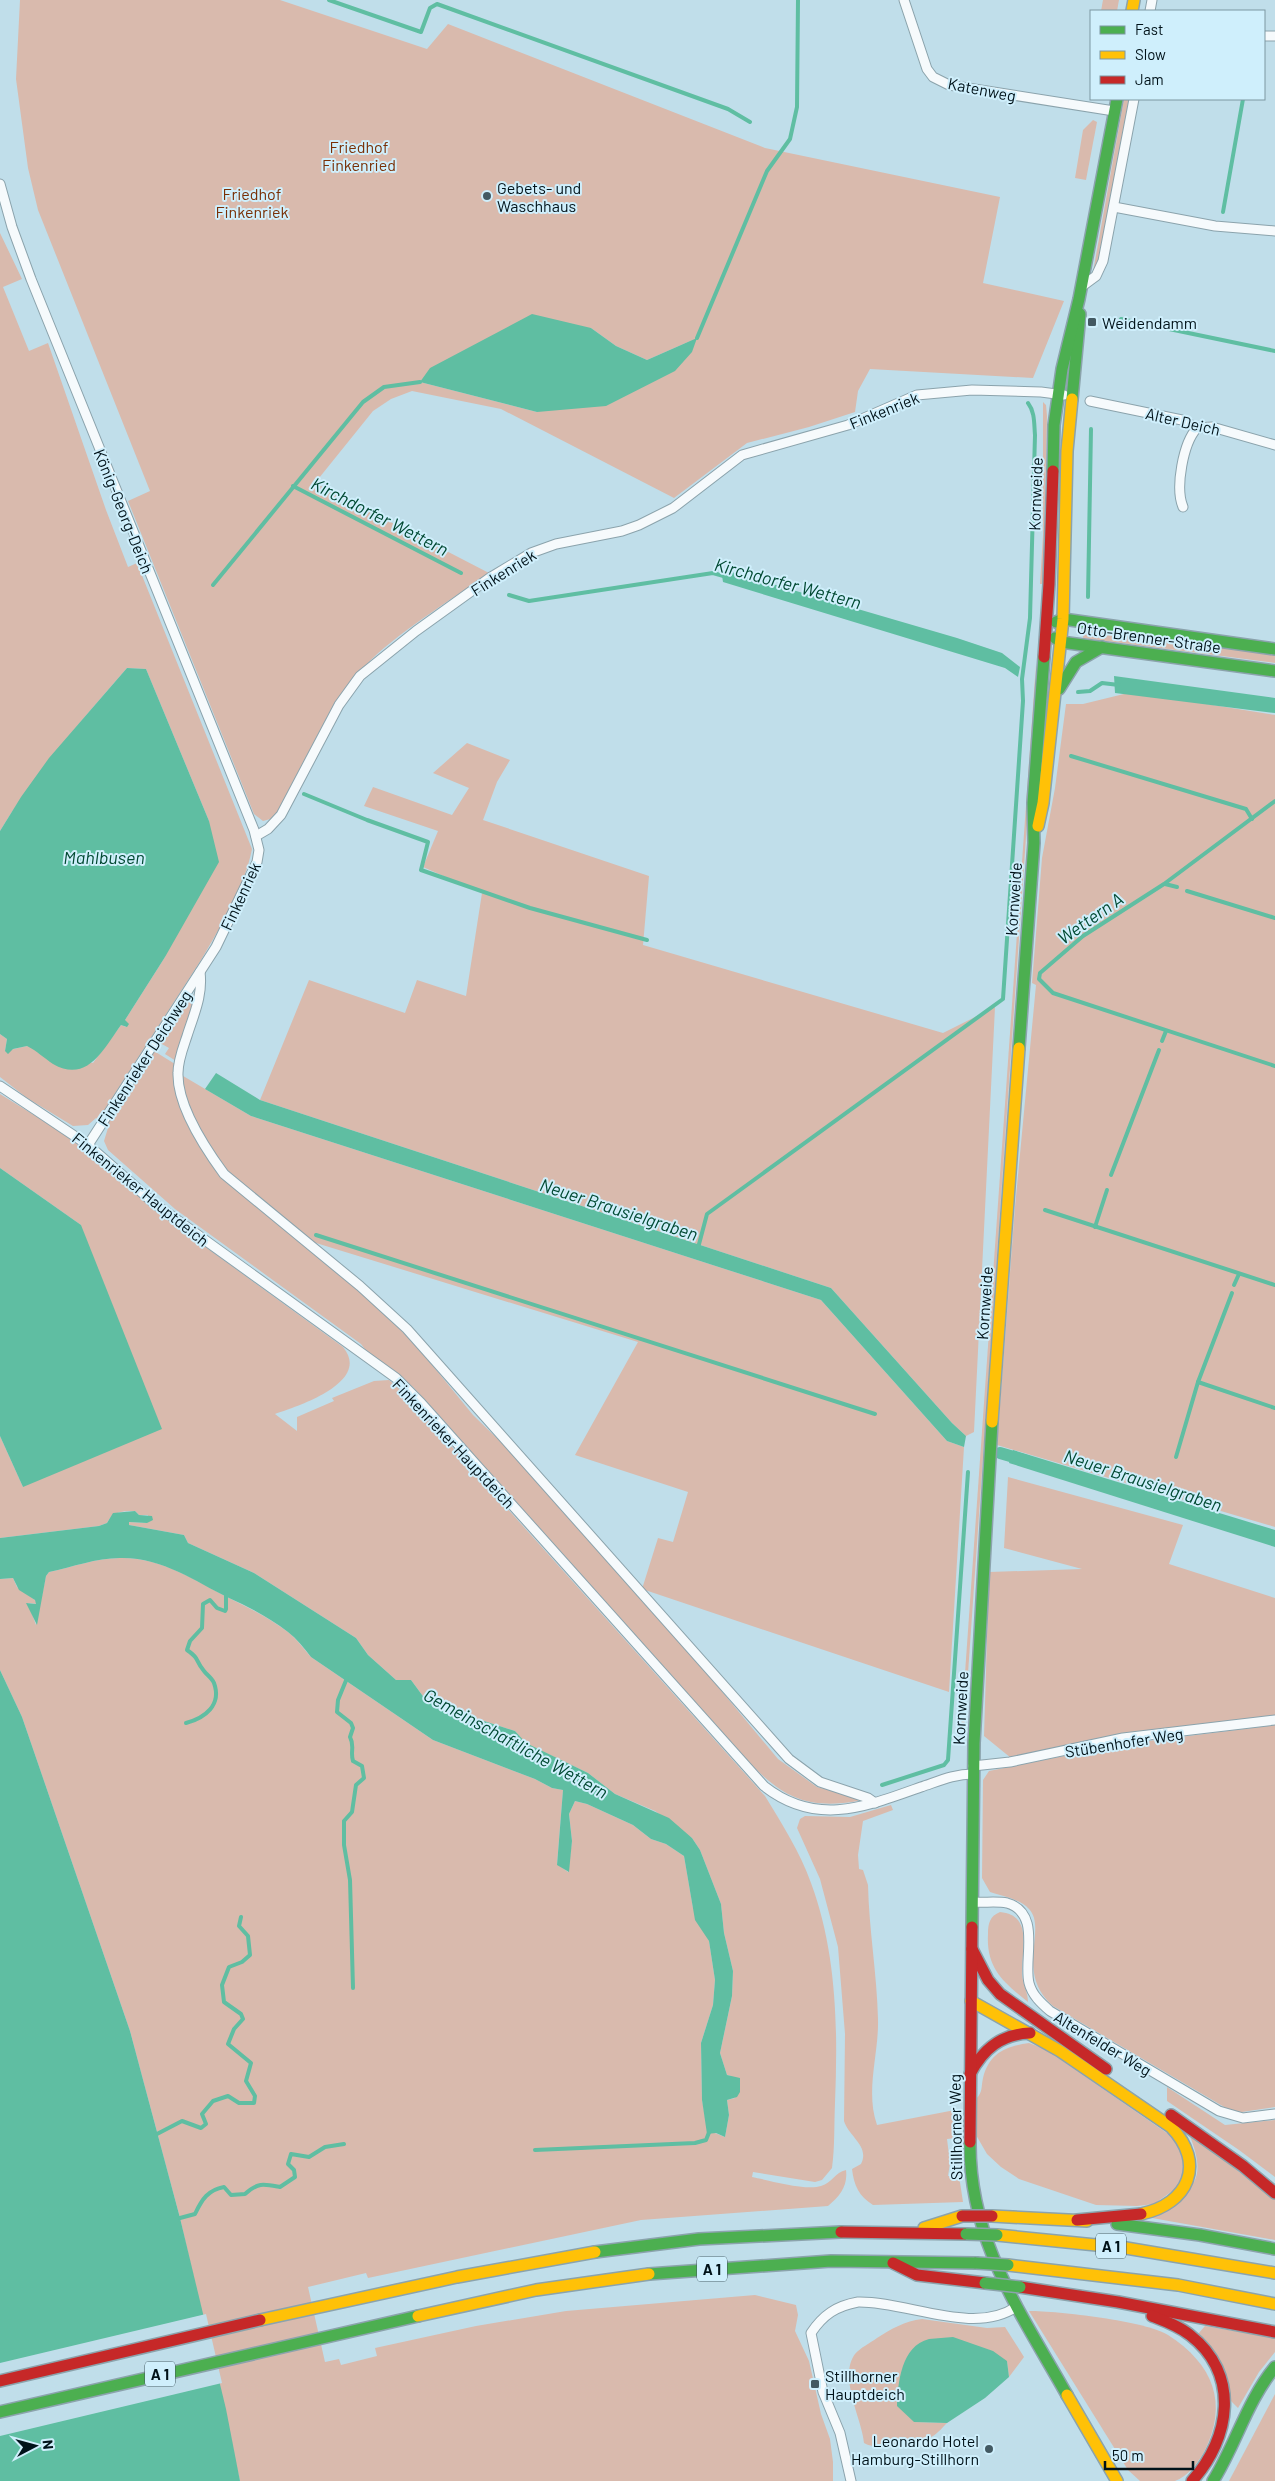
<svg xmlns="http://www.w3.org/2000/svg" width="1275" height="2481" font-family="Barlow,sans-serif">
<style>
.green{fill:#d9baad;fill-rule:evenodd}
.water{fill:#5fbea2}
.pier{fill:#c0deea}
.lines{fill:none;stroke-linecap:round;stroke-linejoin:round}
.stream{stroke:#5fbea2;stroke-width:4}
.canal{stroke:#5fbea2;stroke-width:12}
.street-casing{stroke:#8ba3ac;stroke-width:11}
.fast-casing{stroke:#8ba3ac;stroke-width:14}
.slow-casing{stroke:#8ba3ac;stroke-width:14}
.jam-casing{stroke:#8ba3ac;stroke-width:14}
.street{stroke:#f6fafc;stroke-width:9}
.fast{stroke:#4caf50;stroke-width:11}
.slow{stroke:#ffc107;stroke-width:11}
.jam{stroke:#c62828;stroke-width:11}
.fast-bridge-casing{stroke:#8ba3ac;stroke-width:14;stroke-linecap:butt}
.jam-bridge-casing{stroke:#8ba3ac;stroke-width:14;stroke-linecap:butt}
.fast-bridge{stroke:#4caf50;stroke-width:11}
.jam-bridge{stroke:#c62828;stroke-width:11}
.poi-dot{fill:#435962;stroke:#cfeffc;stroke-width:2}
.labels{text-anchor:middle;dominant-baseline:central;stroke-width:4;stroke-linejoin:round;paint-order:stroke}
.shield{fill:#cfeffc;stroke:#3e545d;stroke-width:1}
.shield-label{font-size:15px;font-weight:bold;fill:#001219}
.street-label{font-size:16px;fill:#001219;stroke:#cfeffc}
.park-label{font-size:16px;fill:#792f05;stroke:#cfeffc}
.poi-label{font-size:16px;fill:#001219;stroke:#cfeffc;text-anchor:start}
.water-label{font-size:18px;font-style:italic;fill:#014932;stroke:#cfeffc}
</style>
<rect width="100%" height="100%" fill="#c0deea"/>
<g class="green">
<path d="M 20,0 L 280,0 L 427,49 L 448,24 L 765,148 L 1000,197 L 983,283 L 1064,301 L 1033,378 L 870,369 L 858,391 L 855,412 L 809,427 L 747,443 L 674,498 L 501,409 L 412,391 L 391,399 L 373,411 L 315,483 L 489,573 C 450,601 396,633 364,667 C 326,706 303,771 274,818 L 263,821 L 254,814 L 128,501 L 150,491 L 38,210 L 28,168 L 16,79 ZM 591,328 L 616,346 L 647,360 L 697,338 L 537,412 L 420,382 Z"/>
<polygon points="1103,0 1119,0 1117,11 1101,11"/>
<polygon points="1124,99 1130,99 1100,260 1093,272"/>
<polygon points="1093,120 1097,122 1086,180 1075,178 1083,130"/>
<path d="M 0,233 L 22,279 L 3,287 L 29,351 L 48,343 L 106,510 L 128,567 L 137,563 L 252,849 C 245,886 220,928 201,960 L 98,1120 L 96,1118 L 88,1125 L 73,1126 L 27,1098 L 0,1077 L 0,1034 L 7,1039 L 5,1051 L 27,1046 L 93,1063 L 121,1025 L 126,1027 L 125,1020 L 165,957 L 209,821 L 146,669 L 127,668 C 82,720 36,771 0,831 Z"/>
<polygon points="1043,402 1046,405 1047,416 1043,584 1040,584 1043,535"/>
<polygon points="1084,628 1275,655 1275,663 1083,638"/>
<polygon points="1036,663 1034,722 964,1731 961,1730"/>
<polygon points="1132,692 1275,715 1275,1527 997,1445 1015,1207 1036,985 1032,983 1042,858 1055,788 1066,704 1083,704"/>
<polygon points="467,743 510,760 497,782 483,820 649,876 643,945 943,1033 995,1007 974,1432 966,1436 952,1423 831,1288 260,1100 309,980 405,1013 417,980 466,996 482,893 423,867 438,831 364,806 373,787 452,815 469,788 433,773"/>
<polygon points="195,994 195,996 176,1061 165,1054 169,1048 160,1043 192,995"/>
<path d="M 154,1051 L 175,1064 C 186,1107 192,1142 221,1177 L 364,1294 L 415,1344 L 473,1415 L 513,1454 L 690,1653 L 778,1759 L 817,1787 L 857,1798 L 858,1801 C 799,1811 777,1792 739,1752 L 413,1387 L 367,1352 L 361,1344 L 175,1209 L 108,1150 L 104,1141 L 108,1128 L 106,1126 Z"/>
<polygon points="178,1073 251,1116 821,1300 947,1441 964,1447 949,1692 642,1589 658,1538 673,1542 688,1492 575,1455 638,1342 303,1239 237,1186 189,1116"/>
<path d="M 0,1094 L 55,1128 L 97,1159 L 159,1213 L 343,1347 C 372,1382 299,1406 275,1414 L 297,1431 L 297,1417 L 334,1401 L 332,1398 L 374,1381 L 389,1380 L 401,1390 L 765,1796 C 782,1824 800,1852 811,1883 C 837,1953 838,2029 835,2103 C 834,2125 835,2146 832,2168 L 822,2180 L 815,2182 L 753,2172 L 752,2177 C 768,2180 806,2191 821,2186 C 832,2183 835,2172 846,2170 C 848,2186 840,2196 828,2206 L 641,2220 L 368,2278 L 366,2273 L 308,2287 L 325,2362 L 339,2359 L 341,2365 L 377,2356 L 375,2348 L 476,2326 L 566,2311 L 755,2295 L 796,2305 L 798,2315 L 795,2331 L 809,2361 L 821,2414 L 830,2439 L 833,2462 L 833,2481 L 240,2481 L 180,2218 L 130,2031 L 22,1717 L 0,1670 L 0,1579 L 13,1578 L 17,1587 L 35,1600 L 37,1604 L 28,1603 L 36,1625 L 46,1576 L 49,1572 C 73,1567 96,1558 120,1558 C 161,1557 194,1580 229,1598 C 249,1608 270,1618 288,1632 C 297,1639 304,1649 311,1657 L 433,1740 L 535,1779 L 552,1788 L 563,1790 L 557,1864 L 568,1872 L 572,1841 L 569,1814 L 575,1801 L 587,1804 L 633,1825 L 651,1839 L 666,1844 L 684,1856 L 693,1908 L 709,1941 L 715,1980 L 713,2005 L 701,2043 L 702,2100 L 708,2133 L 715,2133 L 725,2137 L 729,2115 L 727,2100 L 735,2098 L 731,2076 L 727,2075 L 720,2053 L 732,1996 L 733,1971 L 724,1933 L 721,1904 L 700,1850 L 692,1838 L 655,1811 L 615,1794 L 588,1773 L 525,1743 L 515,1731 L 478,1719 L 460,1717 L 455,1707 L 444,1701 L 438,1707 L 425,1699 L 411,1680 L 396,1680 L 368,1655 L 356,1638 L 254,1573 L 188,1543 L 184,1535 L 129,1525 L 128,1522 L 147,1523 L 148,1515 L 139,1515 L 135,1511 C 123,1511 113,1511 107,1523 L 99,1526 L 0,1538 L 0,1436 L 23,1487 L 81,1225 L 0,1168 Z"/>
<polygon points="1008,1477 1183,1525 1169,1564 1275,1598 1275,1715 1123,1735 1011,1758 984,1736 989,1572 1082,1569 1004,1548"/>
<path d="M 1275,1725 L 1275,2107 L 1242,2112 L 1231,2111 L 1053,2006 C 1014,1972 1048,1929 1029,1909 C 1020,1899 1002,1896 990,1892 L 982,1878 L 983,1780 L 989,1771 L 1124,1744 Z"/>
<path d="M 891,1805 L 893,1810 L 863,1821 L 858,1855 L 859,1869 L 863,1870 L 868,1885 C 869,1930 877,1974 878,2019 C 879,2054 865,2091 877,2125 L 955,2110 L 956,2138 L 947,2139 L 950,2163 L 948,2176 L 959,2176 L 963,2202 L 873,2205 C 859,2196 854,2186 852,2169 L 861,2164 C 870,2146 849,2137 844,2121 L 845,2034 L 838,1947 L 820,1879 L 797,1828 L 800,1819 L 805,1816 L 850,1817 Z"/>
<path d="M 1000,1912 C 1034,1915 1021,1951 1022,1975 C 1023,1985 1028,1992 1028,2002 C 1003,1982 986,1968 988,1934 C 988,1923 990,1916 1000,1912 Z"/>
<path d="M 1029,2043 L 1047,2050 L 1174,2138 L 1183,2155 L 1183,2172 L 1178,2187 L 1154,2204 L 1137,2206 L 1096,2205 L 1019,2179 L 1001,2167 L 987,2154 L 976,2135 L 976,2099 C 983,2092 981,2087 983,2078 C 989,2053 1006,2046 1029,2043 Z"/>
<polygon points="1167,2087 1225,2125 1275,2120 1275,2177 1239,2150 1167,2101"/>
<path d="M 1189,2134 L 1275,2199 L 1275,2240 L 1152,2218 C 1190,2190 1210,2184 1189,2134 Z"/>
<path d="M 1029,2311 C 1058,2311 1146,2321 1168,2335 C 1213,2364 1229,2403 1204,2452 C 1198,2463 1187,2477 1175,2481 C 1165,2481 1150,2481 1140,2481 L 1128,2470 Z"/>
<path d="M 922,2319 L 987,2328 L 1005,2327 L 1024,2357 L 1009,2377 L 1007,2361 L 914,2422 L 947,2423 C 943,2427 938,2433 933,2436 C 918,2445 879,2452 864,2443 C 862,2419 838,2377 855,2354 C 860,2348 870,2343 877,2338 C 891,2329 905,2321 922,2319 Z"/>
<polygon points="1205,2326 1275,2338 1275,2352 1259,2372 1238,2408 1231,2401 1198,2334"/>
<polygon points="1275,2394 1275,2481 1229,2481"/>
</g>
<g class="water">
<polygon points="532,314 591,328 616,346 647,360 697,338 692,352 675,371 606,406 537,412 420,382 430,368"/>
<polygon points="721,569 957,638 1002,653 1020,667 1018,677 1005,668 723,582"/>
<path d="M 127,668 L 146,669 L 209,821 L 219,862 L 165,957 L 125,1020 L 129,1024 L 127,1027 L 121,1025 C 104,1048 88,1084 53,1064 C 44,1058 37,1051 27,1046 L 13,1049 L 8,1054 L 5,1051 L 7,1039 L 0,1034 L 0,831 L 21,797 L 49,758 Z"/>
<polygon points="1114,676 1275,698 1275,713 1115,693"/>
<polygon points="216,1073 260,1100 831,1288 952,1423 966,1436 964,1447 947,1441 821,1300 251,1116 205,1089"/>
<polygon points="0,1168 81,1225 162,1429 23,1487 0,1436"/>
<polygon points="1013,1450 1275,1530 1275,1547 1009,1463"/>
<path d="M 135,1511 L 139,1515 L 152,1516 L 153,1520 L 147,1523 L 129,1522 L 129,1525 L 184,1535 L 188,1543 L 254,1573 L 356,1638 L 368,1655 L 396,1680 L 411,1680 L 425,1699 L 438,1707 L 444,1701 L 455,1707 L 461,1717 L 478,1719 L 515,1731 L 526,1743 L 588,1773 L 615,1794 L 669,1818 L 692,1838 L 700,1850 L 721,1904 L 724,1933 L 733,1971 L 732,1996 L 720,2053 L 727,2075 L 740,2078 L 740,2092 L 737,2097 L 727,2100 L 729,2115 L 725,2137 L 716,2133 L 707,2134 L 702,2100 L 701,2043 L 713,2005 L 715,1980 L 709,1941 L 695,1920 L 684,1856 L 666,1844 L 651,1839 L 633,1825 L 587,1804 L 575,1801 L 569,1814 L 572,1841 L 569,1872 L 557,1865 L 563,1790 L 552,1788 L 535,1779 L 433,1740 L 311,1657 C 304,1648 297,1639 288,1632 C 270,1618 249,1607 229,1598 C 194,1581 162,1557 120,1558 C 96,1558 73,1567 49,1572 L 46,1576 L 37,1625 L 26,1603 L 36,1604 L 35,1600 L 19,1590 L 13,1578 L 0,1579 L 0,1538 L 99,1526 L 107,1523 L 113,1513 Z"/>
<polygon points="0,1670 22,1717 130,2031 180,2218 226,2409 240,2481 0,2481"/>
<path d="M 953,2337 L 993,2351 L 1007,2361 L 1009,2377 L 985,2398 L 947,2423 L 914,2422 L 897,2406 C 898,2383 901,2346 929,2339 C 937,2338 945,2338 953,2337 Z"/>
</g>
<polygon class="pier" points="206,2314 222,2383 0,2436 0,2363"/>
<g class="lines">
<g class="stream">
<polyline points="329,0 421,32 430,8 437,4 728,109 750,122"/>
<polyline points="1223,212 1243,99"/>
<polyline points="1121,319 1275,351"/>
<polyline points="697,338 767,171 790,139 797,107 798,0"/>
<polyline points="293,486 461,573"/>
<polyline points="213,585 363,402 384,387 420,382"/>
<polyline points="509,595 529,601 713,573 727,577"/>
<polyline points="1088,597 1091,429"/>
<polyline points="1078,692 1090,691 1102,683 1119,685"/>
<polyline points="1071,756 1246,809 1252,819"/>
<polyline points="304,794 367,820 428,842 421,870 530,908 647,940"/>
<polyline points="1275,801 1164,884 1083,936 1040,973 1039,979 1053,993 1275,1066"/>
<polyline points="1165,884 1177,887"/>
<polyline points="1187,891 1275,918"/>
<polyline points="1162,1041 1166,1031"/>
<polyline points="1111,1175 1159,1050"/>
<polyline points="1045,1210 1275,1285"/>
<polyline points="1095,1227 1107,1190"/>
<polyline points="316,1235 875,1414"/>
<path d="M 698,1248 L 707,1214 L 1003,999 L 1023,701 L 1022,679 L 1030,618 L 1035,435 C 1034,424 1035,412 1028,403"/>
<polyline points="1234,1285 1239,1274"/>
<polyline points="1198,1382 1275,1408"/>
<polyline points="1176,1457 1198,1382 1232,1293"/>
<path d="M 347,1678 L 338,1700 L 337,1712 L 351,1723 L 353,1728 L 350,1737 C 355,1746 350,1752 353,1761 L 362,1766 L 364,1778 L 356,1785 L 352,1812 L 344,1821 L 344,1845 L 350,1880 L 353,1988"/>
<path d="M 186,1723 C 205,1718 222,1705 214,1683 C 212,1678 207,1675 204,1671 C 194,1659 201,1660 187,1650 L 190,1641 L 202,1628 L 203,1604 L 210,1600 L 217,1608 L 225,1611 L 226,1609 L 226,1593"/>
<polyline points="882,1785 944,1765 948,1760 968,1472"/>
<polyline points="157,2134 182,2121 201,2128 206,2124 202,2114 213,2101 228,2096 239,2103 254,2103 255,2096 246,2081 251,2063 228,2044 234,2029 243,2019 241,2014 224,2002 222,1985 229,1967 242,1962 250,1955 248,1936 239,1926 241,1917"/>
<polyline points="535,2150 695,2143 706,2140 710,2130"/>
<path d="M 180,2218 L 195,2214 C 202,2199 208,2190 224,2187 L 231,2195 L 245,2194 C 258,2182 264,2184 280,2187 L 295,2177 L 294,2170 L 288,2164 L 291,2154 L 309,2157 L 325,2147 L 344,2144"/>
</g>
<polyline class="canal" points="1000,1453 1027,1461"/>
<defs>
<g id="street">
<polyline points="904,0 927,69 933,77 949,85 1114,111"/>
<polyline points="1150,11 1152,0"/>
<polyline points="1264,36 1275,36"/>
<polyline points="0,184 12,227 31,279 254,830 259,850 257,862 216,947 88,1145"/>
<polyline points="1114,207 1215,226 1275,231"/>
<polyline points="1081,287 1096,276 1103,261 1134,99"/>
<polyline points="1090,401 1182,420 1197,428 1212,427 1275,445"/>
<path d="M 1183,507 C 1175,488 1183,443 1197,428"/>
<polyline points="256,836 268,829 281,815 339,705 360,676 416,631 491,577 531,553 556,544 622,531 639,525 673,508 742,455 848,425 917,395 972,390 1041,392 1064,395"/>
<path d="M 200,972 C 203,995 194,1014 187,1036 C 183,1048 178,1060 178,1073 C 177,1106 205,1148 224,1174 L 360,1286 L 407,1329 L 789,1759 L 820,1782 L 868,1798 L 875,1803"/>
<path d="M 0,1086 L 88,1145 L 155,1204 L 396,1378 L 421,1403 L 764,1786 C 816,1827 865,1807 921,1787 C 939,1781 954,1774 973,1774"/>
<polyline points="973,1766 1010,1762 1123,1738 1275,1720"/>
<path d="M 972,1902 C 983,1903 997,1901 1007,1903 C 1042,1913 1023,1959 1029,1983 C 1032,1995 1041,2003 1050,2011 L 1219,2111 L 1243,2118 L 1275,2114"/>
<path d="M 851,2481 L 840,2433 L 823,2392 L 811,2333 C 823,2315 836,2306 858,2302 C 906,2301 974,2336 1016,2307"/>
</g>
<g id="fast">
<polyline points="1072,399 1080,314"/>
<polyline points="1053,471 1054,425 1062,369 1079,299 1117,99"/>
<polyline points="1056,622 1063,619 1275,649"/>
<polyline points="1055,638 1061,642 1275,671"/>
<polyline points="1059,689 1076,662 1102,647"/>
<polyline points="1019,1048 1034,843 1033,803 1044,657"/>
<polyline points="972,1927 974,1743 992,1422"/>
<path d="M 970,2142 C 969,2241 1021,2313 1067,2395"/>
<polyline points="1117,2224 1200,2235 1275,2249"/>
<polyline points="595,2252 699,2239 841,2232"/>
<polyline points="649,2274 831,2261 976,2263"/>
<polyline points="0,2412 418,2316"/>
<path d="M 1213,2481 C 1236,2444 1247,2401 1275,2367"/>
</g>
<g id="slow">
<polyline points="1132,11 1134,0"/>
<polyline points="1038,826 1043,803 1063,619 1067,451 1072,399"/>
<polyline points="992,1422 1019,1048"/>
<path d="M 971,2001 L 1060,2051 L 1171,2127 C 1206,2163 1189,2204 1141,2214"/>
<polyline points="992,2216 1087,2221"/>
<polyline points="924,2228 962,2216"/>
<polyline points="997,2235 1126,2248 1275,2273"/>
<polyline points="1008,2265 1178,2285 1275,2304"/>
<polyline points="418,2316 536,2290 649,2274"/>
<polyline points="260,2320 457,2277 595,2252"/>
<polyline points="1067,2395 1117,2481"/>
</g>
<g id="jam">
<polyline points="1044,657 1049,584 1053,471"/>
<polyline points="972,1949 988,1980 1000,1994 1106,2069"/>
<path d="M 970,2074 C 983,2049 1001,2034 1030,2033"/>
<polyline points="1171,2115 1243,2166 1275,2193"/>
<polyline points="970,2142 972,1927"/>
<polyline points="1077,2220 1141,2214"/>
<polyline points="841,2232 966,2234"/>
<polyline points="893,2263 917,2275 985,2283"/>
<polyline points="1020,2287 1118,2302 1275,2332"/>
<path d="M 1152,2316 C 1165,2321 1179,2326 1190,2335 C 1240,2374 1231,2438 1192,2481"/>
<polyline points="0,2381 260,2320"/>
</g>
</defs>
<use href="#street" class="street-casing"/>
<use href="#fast" class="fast-casing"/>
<use href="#slow" class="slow-casing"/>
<use href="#jam" class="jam-casing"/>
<use href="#street" class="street"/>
<use href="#fast" class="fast"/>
<use href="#slow" class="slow"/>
<use href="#jam" class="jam"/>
<defs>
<g id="fast-bridge">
<polyline points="966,2234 997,2235"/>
<polyline points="976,2263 1008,2265"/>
<polyline points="985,2283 1020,2287"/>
</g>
<polyline id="jam-bridge" points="962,2216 992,2216"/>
</defs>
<use href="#fast-bridge" class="fast-bridge-casing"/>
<use href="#jam-bridge" class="jam-bridge-casing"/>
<use href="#fast-bridge" class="fast-bridge"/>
<use href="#jam-bridge" class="jam-bridge"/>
</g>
<g class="poi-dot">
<circle cx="487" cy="196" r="5"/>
<rect x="1087" y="317" width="10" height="10" rx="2.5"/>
<rect x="810" y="2379" width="10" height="10" rx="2.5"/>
<circle cx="989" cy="2449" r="5"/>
</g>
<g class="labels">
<g class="shield">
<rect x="1096" y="2233.5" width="30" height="25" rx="4"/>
<rect x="697" y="2256.5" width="30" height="25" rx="4"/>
<rect x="145" y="2361.5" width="30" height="25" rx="4"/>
</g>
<g class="shield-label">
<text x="1111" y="2246">A 1</text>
<text x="712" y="2269">A 1</text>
<text x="160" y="2374">A 1</text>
</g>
<g class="street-label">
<text transform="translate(982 89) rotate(11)">Katenweg</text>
<text transform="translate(884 410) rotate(-22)">Finkenriek</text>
<text transform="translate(1183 421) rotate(13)">Alter Deich</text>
<text transform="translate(1035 494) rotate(-88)">Kornweide</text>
<text transform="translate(124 511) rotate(68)">König-Georg-Deich</text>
<text transform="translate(503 572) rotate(-32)">Finkenriek</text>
<text transform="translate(1149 637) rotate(8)">Otto-Brenner-Straße</text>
<text transform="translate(240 896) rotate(-65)">Finkenriek</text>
<text transform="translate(1013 899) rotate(-86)">Kornweide</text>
<text transform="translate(144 1058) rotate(-57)">Finkenrieker Deichweg</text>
<text transform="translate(141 1189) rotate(39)">Finkenrieker Hauptdeich</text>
<text transform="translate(984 1303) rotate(-86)">Kornweide</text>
<text transform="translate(454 1443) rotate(47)">Finkenrieker Hauptdeich</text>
<text transform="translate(960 1708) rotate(-87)">Kornweide</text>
<text transform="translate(1124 1742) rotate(-9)">Stübenhofer Weg</text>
<text transform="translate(1103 2043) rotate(31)">Altenfelder Weg</text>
<text transform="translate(955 2127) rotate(-91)">Stillhorner Weg</text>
</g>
<g class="park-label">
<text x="359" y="146">Friedhof<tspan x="359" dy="18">Finkenried</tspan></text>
<text x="252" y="193">Friedhof<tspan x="252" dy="18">Finkenriek</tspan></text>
</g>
<g class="poi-label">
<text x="497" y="187">Gebets- und<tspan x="497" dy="18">Waschhaus</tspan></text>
<text x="1102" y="322">Weidendamm</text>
<text x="825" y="2375">Stillhorner<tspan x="825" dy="18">Hauptdeich</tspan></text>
<text x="979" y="2440" text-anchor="end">Leonardo Hotel<tspan x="979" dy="18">Hamburg-Stillhorn</tspan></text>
</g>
<g class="water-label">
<text transform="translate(380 516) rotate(27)">Kirchdorfer Wettern</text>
<text transform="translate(788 583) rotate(15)">Kirchdorfer Wettern</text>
<text x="104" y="857">Mahlbusen</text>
<text transform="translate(1090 918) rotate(-35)">Wettern A</text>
<text transform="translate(619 1209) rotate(18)">Neuer Brausielgraben</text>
<text transform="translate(1143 1480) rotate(18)">Neuer Brausielgraben</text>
<text transform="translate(516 1743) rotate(29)">Gemeinschaftliche Wettern</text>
</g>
</g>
<rect x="1090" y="10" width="175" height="90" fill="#cfeffc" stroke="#7c97a1"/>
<rect x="1100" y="26" width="25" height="8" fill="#4caf50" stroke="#7c97a1"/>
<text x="1135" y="35" font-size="15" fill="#001219">Fast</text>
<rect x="1100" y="51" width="25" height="8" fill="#ffc107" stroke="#7c97a1"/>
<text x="1135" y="60" font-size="15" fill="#001219">Slow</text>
<rect x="1100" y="76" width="25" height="8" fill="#c62828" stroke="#7c97a1"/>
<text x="1135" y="85" font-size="15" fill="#001219">Jam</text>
<g transform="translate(35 2446) rotate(84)" stroke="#cfeffc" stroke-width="4" paint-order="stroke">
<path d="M0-4L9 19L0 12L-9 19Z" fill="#001219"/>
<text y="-8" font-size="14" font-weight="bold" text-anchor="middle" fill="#001219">N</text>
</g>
<path d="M1105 2461v8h88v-8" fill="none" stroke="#001219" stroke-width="2.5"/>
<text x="1112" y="2461" font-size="15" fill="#001219" stroke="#cfeffc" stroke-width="4" paint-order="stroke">50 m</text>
</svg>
